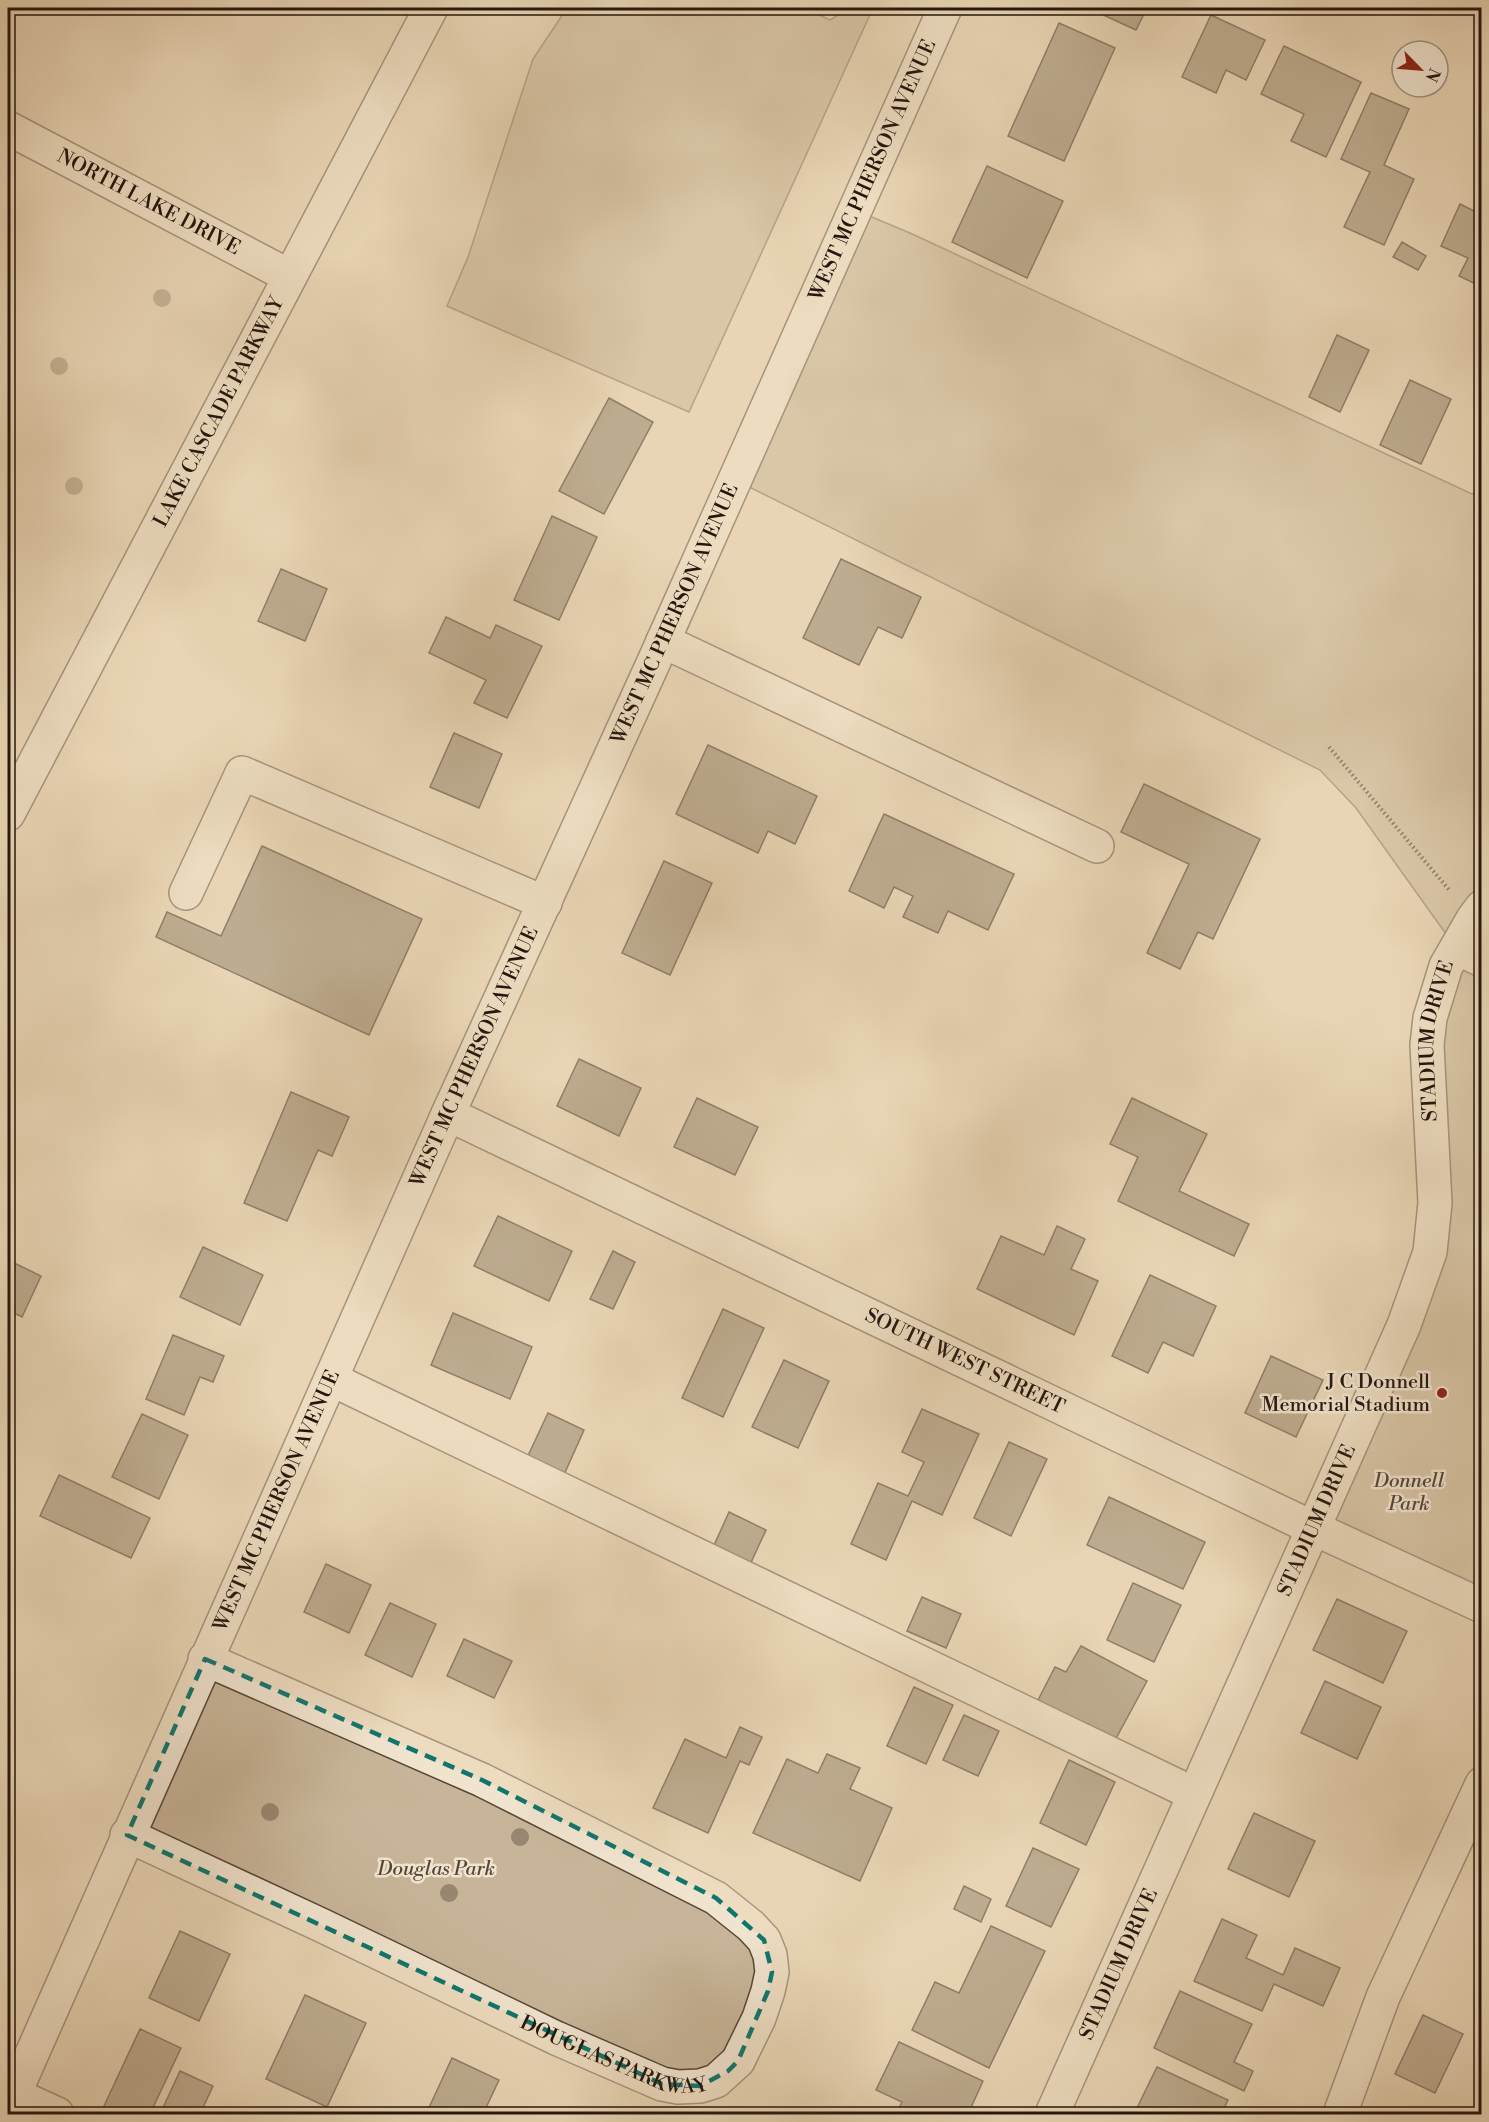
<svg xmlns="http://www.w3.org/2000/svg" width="1489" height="2122" font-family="'Libre Bodoni',serif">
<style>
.green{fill:#c8b599;stroke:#766654;stroke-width:1.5}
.building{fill:#8a7a65;stroke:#24160f;stroke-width:1.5}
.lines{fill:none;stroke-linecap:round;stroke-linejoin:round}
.minor-casing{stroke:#554638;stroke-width:36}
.path{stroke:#24160f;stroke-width:4;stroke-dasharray:1.5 3;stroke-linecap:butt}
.minor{stroke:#f1e4cf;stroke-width:33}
.tree{fill:#988770}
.marked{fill:none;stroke:#0f766e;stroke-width:4.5;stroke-dasharray:12 8;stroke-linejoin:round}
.poi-dot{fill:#8f2418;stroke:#f1e4cf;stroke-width:2}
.labels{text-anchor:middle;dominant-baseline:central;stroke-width:5;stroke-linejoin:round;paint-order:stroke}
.street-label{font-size:20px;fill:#24160f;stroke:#f1e4cf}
.poi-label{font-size:20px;fill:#24160f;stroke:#f1e4cf;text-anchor:end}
.park-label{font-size:20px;font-style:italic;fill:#554638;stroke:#f1e4cf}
</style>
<rect width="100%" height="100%" fill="#e9d6b5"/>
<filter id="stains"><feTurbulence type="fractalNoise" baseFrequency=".00333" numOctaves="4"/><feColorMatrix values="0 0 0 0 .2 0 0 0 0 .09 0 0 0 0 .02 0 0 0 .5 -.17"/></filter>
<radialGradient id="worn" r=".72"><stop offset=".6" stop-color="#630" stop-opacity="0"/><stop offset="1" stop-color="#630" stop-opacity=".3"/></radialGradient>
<g class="green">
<polygon points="567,8 804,8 830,20 850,8 873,8 689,412 447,306 468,257 533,59"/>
<polygon points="855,210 910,233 1472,494 1481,492 1481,1608 1313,1528 1430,1252 1427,1045 1456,948 1356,808 1320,770 735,480"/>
<polygon points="205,1659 751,1926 768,1991 700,2086 127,1835"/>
</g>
<g class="building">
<polygon points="1088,8 1147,8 1136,30"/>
<polygon points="1211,15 1265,40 1246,80 1226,70 1216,93 1182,77"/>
<polygon points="1059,23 1115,48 1064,161 1008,136"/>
<polygon points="1284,46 1361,82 1326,157 1291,141 1304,114 1261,94"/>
<polygon points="1371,93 1409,109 1384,165 1414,179 1384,245 1344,227 1370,172 1341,159"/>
<polygon points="987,166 1063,201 1027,278 952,242"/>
<polygon points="1460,204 1482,215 1482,287 1459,276 1468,258 1441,246"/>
<polygon points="1402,242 1426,256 1418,270 1393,257"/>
<polygon points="1337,335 1369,350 1340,412 1309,397"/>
<polygon points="1410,380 1451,399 1421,464 1380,445"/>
<polygon points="609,398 653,422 604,514 559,491"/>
<polygon points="552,516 597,537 559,620 514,600"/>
<polygon points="841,559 921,597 902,638 878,627 859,665 803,638"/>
<polygon points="281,569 327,589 305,641 258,621"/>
<polygon points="446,617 490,638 496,625 542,646 507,718 474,703 486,680 429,653"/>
<polygon points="454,733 502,754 479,808 430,787"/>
<polygon points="708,745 817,796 795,844 768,831 758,853 676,814"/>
<polygon points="1144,784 1260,839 1213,939 1198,932 1180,969 1147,953 1189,864 1121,832"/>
<polygon points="884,814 1014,874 988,930 948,911 938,933 903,917 913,896 894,887 884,908 849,891"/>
<polygon points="262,846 422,919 369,1035 156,937 167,912 221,936"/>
<polygon points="664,861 712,883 670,975 622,953"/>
<polygon points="579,1059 641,1088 619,1136 557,1106"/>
<polygon points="291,1092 349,1117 332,1156 318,1150 287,1221 244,1203"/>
<polygon points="697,1098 758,1127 735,1175 674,1147"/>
<polygon points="1132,1098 1207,1134 1179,1191 1249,1224 1234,1256 1118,1201 1138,1157 1110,1144"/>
<polygon points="498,1216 572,1251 549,1301 474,1266"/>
<polygon points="1057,1226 1085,1239 1071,1269 1098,1281 1074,1335 977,1289 1001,1236 1044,1255"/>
<polygon points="203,1247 263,1275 240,1325 180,1297"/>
<polygon points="613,1251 635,1262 613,1309 590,1299"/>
<polygon points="8,1260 41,1276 22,1317 8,1310"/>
<polygon points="1150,1275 1216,1306 1193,1356 1163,1342 1148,1373 1112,1356"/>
<polygon points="723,1309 764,1328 723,1417 682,1398"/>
<polygon points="453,1313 532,1347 510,1399 431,1365"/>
<polygon points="173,1335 224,1356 213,1382 200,1377 184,1415 146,1399"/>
<polygon points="1271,1356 1323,1380 1296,1437 1245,1413"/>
<polygon points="784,1360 829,1381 798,1448 752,1427"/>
<polygon points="922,1409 979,1434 942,1515 912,1501 886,1560 851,1544 878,1483 908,1496 924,1462 902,1452"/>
<polygon points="548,1413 584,1430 563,1477 526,1460"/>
<polygon points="142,1414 188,1435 159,1499 112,1477"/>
<polygon points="1009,1442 1047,1459 1011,1536 974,1518"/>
<polygon points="59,1475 150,1518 131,1558 40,1516"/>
<polygon points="1109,1497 1205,1542 1183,1589 1087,1545"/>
<polygon points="729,1512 766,1530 748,1569 711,1552"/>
<polygon points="326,1564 371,1585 349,1633 304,1612"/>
<polygon points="1133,1583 1181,1605 1154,1662 1107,1640"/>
<polygon points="922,1597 961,1614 946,1648 907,1631"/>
<polygon points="1337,1599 1407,1631 1383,1683 1313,1650"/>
<polygon points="390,1603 436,1624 412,1677 365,1655"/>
<polygon points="464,1639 512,1661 494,1698 447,1676"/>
<polygon points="1081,1646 1147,1681 1113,1744 1036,1704 1055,1667 1066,1672"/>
<polygon points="1325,1681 1381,1707 1357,1759 1301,1733"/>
<polygon points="914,1687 953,1705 926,1764 887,1746"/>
<polygon points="964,1715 999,1731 978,1776 943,1760"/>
<polygon points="740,1727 762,1737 749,1765 740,1761 708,1833 653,1808 685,1739 726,1758"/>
<polygon points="827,1754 860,1768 850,1789 892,1808 860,1881 753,1833 787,1759 818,1773"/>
<polygon points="1069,1760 1115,1782 1086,1845 1040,1823"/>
<polygon points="1254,1813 1315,1841 1289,1897 1228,1869"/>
<polygon points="1033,1848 1079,1869 1051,1927 1006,1906"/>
<polygon points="964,1886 991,1899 981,1922 954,1909"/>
<polygon points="1222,1919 1257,1935 1246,1958 1283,1975 1295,1948 1340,1968 1323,2006 1274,1984 1262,2011 1194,1981"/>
<polygon points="991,1926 1045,1951 989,2068 912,2030 935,1982 959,1993"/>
<polygon points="180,1931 230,1954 199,2021 149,1998"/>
<polygon points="1180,1991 1252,2024 1234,2062 1253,2071 1244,2091 1154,2048"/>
<polygon points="305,1995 366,2023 327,2107 266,2079"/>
<polygon points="1423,2015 1463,2034 1435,2093 1395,2074"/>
<polygon points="140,2029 181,2048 150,2114 117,2114 103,2108"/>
<polygon points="899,2042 983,2081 968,2114 896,2114 902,2102 876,2090"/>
<polygon points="452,2058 499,2080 483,2114 426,2114"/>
<polygon points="1157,2067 1228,2100 1221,2114 1134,2114"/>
<polygon points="180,2071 213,2086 200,2114 160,2114"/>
<polygon points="1256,2109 1267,2114 1253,2114"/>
</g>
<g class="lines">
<defs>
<g id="minor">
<path id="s1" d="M 8,128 L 289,276"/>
<polyline points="663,641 1097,846"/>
<path id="s2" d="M 8,814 L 431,8"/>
<polyline points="186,893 242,773 545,903"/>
<polyline points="1457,948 1482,960"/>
<path id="s3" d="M 448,1114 L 1313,1528 L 1482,1606"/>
<polyline points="331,1379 1194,1794"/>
<path id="s4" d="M 127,1835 L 321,1925 L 556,2038 L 662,2084 L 678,2087 L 700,2086 L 716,2081 L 738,2061 L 759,2018 L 768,1991 L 772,1972 L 770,1955 L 764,1940 L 751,1926 L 716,1898 L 482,1780 L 205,1659"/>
<polyline points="13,2094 57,2114"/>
<path id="s5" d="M 8,2108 L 448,1114 L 656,657 L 945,8"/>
<path id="s6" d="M 1052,2114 L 1404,1325 L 1430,1252 L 1435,1203 L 1427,1045 L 1430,1018 L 1446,966 L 1473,919 L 1482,907"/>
<polyline points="1340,2114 1383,1997 1482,1784"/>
</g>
</defs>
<use href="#minor" class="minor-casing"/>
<g class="path">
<polyline points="8,332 10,332"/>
<polyline points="1329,747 1450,891"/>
</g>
<use href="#minor" class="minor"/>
</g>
<g class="tree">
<circle cx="162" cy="298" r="9"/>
<circle cx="59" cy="366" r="9"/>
<circle cx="74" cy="486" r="9"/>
<circle cx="270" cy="1812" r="9"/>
<circle cx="520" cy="1837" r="9"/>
<circle cx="449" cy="1893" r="9"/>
</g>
<path d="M0 0H1489V2122H0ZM 205,1659 L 482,1780 L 716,1898 L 764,1940 L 772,1972 L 768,1991 L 738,2061 L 728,2071 L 700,2086 L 662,2084 L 127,1835 Z" fill="#e9d6b5" fill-opacity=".55" fill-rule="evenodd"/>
<path class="marked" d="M 205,1659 L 482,1780 L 716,1898 L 764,1940 L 772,1972 L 768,1991 L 738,2061 L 728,2071 L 700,2086 L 662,2084 L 127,1835 Z"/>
<circle class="poi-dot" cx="1442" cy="1393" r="6"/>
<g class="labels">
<g class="street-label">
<text stroke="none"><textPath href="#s5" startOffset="2122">WEST MC PHERSON AVENUE</textPath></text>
<text stroke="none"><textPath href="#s1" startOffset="159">NORTH LAKE DRIVE</textPath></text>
<text stroke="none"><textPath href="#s2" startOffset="454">LAKE CASCADE PARKWAY</textPath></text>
<text stroke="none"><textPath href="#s5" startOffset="1636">WEST MC PHERSON AVENUE</textPath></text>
<text stroke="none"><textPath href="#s6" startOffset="1154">STADIUM DRIVE</textPath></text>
<text stroke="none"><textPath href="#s5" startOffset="1150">WEST MC PHERSON AVENUE</textPath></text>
<text stroke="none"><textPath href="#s3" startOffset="573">SOUTH WEST STREET</textPath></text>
<text stroke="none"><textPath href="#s5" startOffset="664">WEST MC PHERSON AVENUE</textPath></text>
<text stroke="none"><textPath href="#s6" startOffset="650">STADIUM DRIVE</textPath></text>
<text stroke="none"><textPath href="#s6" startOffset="164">STADIUM DRIVE</textPath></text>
<text stroke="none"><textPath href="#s4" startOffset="536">DOUGLAS PARKWAY</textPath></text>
</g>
<g class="poi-label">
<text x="1430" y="1382">J C Donnell<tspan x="1430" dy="23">Memorial Stadium</tspan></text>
</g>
<g class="park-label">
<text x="1409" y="1481">Donnell<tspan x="1409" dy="23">Park</tspan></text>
<text x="436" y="1869">Douglas Park</text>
</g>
</g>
<rect width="1489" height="2122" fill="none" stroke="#e9d6b5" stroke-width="30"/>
<rect x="9" y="9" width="1471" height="2104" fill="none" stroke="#24160f" stroke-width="3"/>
<rect x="15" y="15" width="1459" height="2092" fill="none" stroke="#24160f" stroke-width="1.5"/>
<g transform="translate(1420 69) rotate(115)"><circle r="28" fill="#f1e4cf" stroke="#9f9282" stroke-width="1.5"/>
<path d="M0-4.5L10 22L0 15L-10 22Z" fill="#8f2418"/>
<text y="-9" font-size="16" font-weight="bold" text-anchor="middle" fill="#24160f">N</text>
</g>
<rect width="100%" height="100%" filter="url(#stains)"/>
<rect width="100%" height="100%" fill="url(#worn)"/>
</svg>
